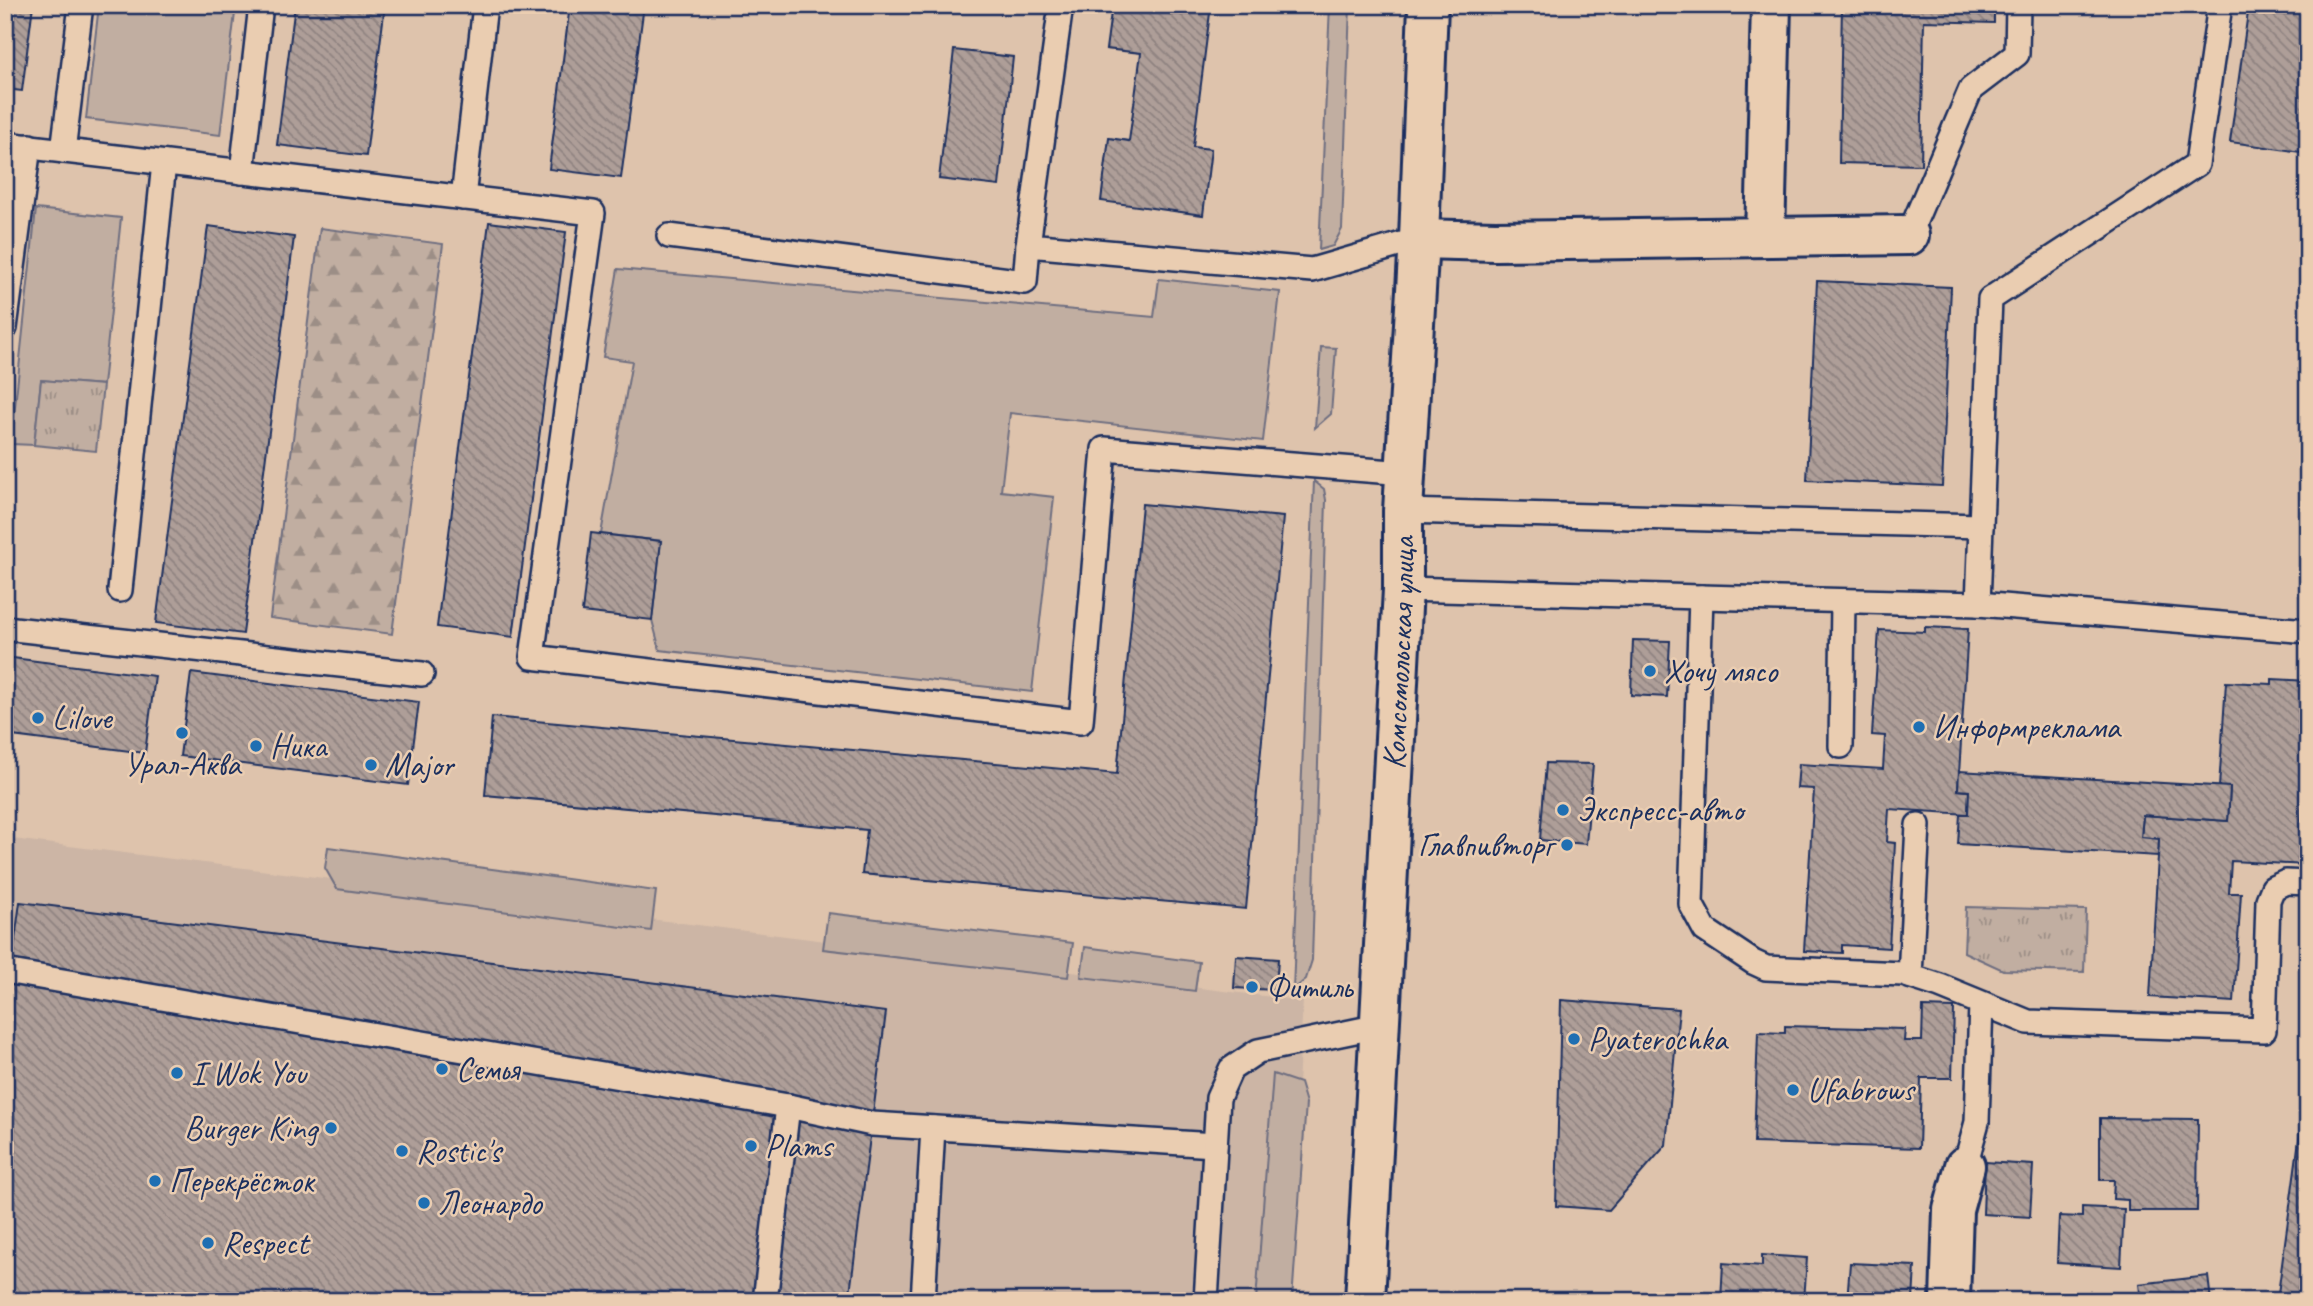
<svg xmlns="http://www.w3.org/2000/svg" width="2313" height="1306" font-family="Caveat,sans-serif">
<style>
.built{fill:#ccb5a5}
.grass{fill:#c1aea1;stroke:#6e6e80;stroke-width:2}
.forest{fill:url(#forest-firs);stroke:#6e6e80;stroke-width:2}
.park{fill:url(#park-tufts);stroke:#6e6e80;stroke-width:2}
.building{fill:url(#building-back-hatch);stroke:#1b2f5e;stroke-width:2}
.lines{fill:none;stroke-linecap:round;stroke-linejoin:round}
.service-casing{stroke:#1b2f5e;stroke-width:28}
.minor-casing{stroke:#1b2f5e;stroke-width:44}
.secondary-casing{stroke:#1b2f5e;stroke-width:44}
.service{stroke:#eacdb1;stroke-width:23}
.minor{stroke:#eacdb1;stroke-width:38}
.secondary{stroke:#eacdb1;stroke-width:38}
.poi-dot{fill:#1f6fb2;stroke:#eacdb1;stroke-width:2.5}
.labels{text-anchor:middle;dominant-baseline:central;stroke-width:5;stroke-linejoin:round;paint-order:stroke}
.street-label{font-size:33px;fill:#1b2f5e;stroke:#eacdb1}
.poi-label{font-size:33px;fill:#1b2f5e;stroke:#eacdb1;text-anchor:start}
</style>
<defs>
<pattern id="forest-firs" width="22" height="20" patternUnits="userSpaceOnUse" patternTransform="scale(1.75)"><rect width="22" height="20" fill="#c1aea1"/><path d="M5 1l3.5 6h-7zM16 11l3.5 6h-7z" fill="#9c8e86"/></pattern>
<pattern id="park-tufts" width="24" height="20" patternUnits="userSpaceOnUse" patternTransform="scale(1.75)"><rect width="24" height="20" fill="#c1aea1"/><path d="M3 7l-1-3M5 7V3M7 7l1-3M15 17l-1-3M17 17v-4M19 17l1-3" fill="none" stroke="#9c8e86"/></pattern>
<pattern id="building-back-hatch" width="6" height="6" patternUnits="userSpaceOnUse" patternTransform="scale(1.75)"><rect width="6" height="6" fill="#ae9e98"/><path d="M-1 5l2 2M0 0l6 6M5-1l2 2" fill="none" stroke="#8d817f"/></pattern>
</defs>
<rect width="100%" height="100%" fill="#dec3ac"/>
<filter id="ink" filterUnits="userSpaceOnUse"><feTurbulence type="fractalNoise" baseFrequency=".0143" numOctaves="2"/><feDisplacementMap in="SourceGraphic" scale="14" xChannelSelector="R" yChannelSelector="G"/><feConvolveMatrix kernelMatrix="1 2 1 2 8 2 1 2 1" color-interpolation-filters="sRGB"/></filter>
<g filter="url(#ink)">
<polygon class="built" points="5,838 1303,1001 1285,1301 5,1301"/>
<g class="grass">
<polygon points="99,5 236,5 220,135 86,119"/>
<polygon points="1330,5 1350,5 1342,229 1333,246 1319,250"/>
<polygon points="36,209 121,218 103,385 41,380 34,445 11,444"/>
<polygon points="618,269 1154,317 1159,279 1280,292 1263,441 1010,413 1001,491 1054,497 1032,692 660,650 652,620 661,541 601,534 632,361 603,357"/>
<polygon points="1321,347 1336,348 1331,414 1315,428"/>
<polygon points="1314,481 1324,489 1326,500 1312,960 1306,979 1293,990"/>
<polygon points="328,847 656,891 651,931 337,889 325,868"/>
<polygon points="828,913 1073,943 1068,977 823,949"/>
<polygon points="1085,947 1199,962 1195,991 1081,977"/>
<polygon points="1273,1074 1300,1083 1306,1103 1292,1301 1256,1301"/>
</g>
<polygon class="forest" points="320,228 443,244 392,634 270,618"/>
<g class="park">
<polygon points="41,380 103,385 96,451 34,445"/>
<polygon points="1966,907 2086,910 2084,972 2003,970 1964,952"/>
</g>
<g class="building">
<polygon points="5,5 33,5 22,91 5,89"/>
<polygon points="295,5 385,5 366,156 277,145"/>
<polygon points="570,5 644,5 621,178 549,169"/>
<polygon points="1112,5 1211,5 1193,147 1211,149 1203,215 1101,201 1109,138 1129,141 1141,53 1106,49"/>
<polygon points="1842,5 1994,5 1994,23 1924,21 1921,165 1839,163"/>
<polygon points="2249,5 2308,5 2308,153 2230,142"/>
<polygon points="954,50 1013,57 999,186 939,179"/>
<polygon points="489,222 566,232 513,637 437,627"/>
<polygon points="208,226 294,237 243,634 156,623"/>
<polygon points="1817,281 1951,287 1942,486 1807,480"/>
<polygon points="1142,504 1283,517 1246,909 862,874 867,830 485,795 492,717 1117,774"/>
<polygon points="591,533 661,541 652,620 582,612"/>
<polygon points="1925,627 1968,629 1958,790 1969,791 1968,814 1889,809 1887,842 1895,843 1889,948 1842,945 1842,953 1804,951 1814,789 1797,788 1799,764 1883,769 1885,736 1872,735 1879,630 1925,632"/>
<polygon points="1633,640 1670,641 1667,697 1631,695"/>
<polygon points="5,657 155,676 145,753 5,735"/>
<polygon points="191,673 419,702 408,785 180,756"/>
<polygon points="2272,679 2308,681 2300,842 2308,842 2308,865 2231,861 2229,893 2241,893 2234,1002 2150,997 2159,839 2141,837 2143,815 2228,821 2230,787 2219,787 2226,682 2272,684"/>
<polygon points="1546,763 1593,764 1586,844 1540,840"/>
<polygon points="1959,771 2230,787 2228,821 2143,815 2141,837 2159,839 2158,856 1958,844 1960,814 1968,814 1969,791 1958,790"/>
<polygon points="20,902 886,1012 849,1301 5,1301 5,1014"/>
<polygon points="1236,956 1278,959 1276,990 1234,988"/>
<polygon points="1561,1000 1679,1009 1666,1145 1609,1210 1556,1206"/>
<polygon points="1923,1007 1954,1008 1952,1078 1921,1078 1919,1148 1754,1143 1758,1032 1785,1033 1785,1026 1905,1029 1904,1041 1922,1041"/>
<polygon points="2308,1074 2308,1301 2277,1301"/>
<polygon points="2100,1118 2198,1119 2197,1211 2128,1211 2128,1200 2113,1199 2114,1180 2100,1180"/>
<polygon points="1985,1162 2033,1165 2030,1217 1983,1214"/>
<polygon points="2082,1207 2124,1209 2121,1267 2057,1263 2059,1216 2082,1217"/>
<polygon points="1762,1255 1807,1258 1804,1301 1721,1301 1723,1263 1762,1266"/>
<polygon points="1850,1263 1915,1266 1913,1301 1847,1301"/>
<polygon points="2208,1276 2211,1301 2141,1301 2139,1284"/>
</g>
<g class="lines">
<defs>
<g id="service">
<polyline points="1061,5 1028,245 1312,270 1419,239"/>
<polyline points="5,144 593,213 532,657 1081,722 1104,449 1405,473"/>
<polyline points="63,151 81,5"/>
<polyline points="242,172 261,5"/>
<polyline points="463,198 485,5"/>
<polyline points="1909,235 1971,89 2017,54 2018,5"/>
<polyline points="669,236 1025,282 1028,245"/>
<polyline points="5,328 29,146"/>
<polyline points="1403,511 1981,526 1978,604"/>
<polyline points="1981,526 1990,299 2197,164 2220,5"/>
<polyline points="1403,589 1701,597 1691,904 1705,930 1753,962 1766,968 1903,974 1940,986 2028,1022 2264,1030 2268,900 2273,888 2286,882 2308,883"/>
<polyline points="120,590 164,163"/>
<polyline points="1701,597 1978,604 2308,631"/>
<polyline points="5,628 422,674"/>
<polyline points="1841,746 1843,601"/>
<polyline points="5,971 788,1106 872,1124 1215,1145"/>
<polyline points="1910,976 1918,825"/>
<polyline points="1965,1166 1977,1122 1981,1004"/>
<polyline points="765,1301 788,1106"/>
<polyline points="923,1301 933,1128"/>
<polyline points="1206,1301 1218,1098 1231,1069 1258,1051 1379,1026"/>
</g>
<g id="minor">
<polyline points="1765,237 1771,5"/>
<polyline points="1419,239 1495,241 1909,235"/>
<polyline points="1950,1301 1953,1210 1965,1166"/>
</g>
<g id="secondary">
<path id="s1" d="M 1365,1301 L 1403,589 L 1403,511 L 1419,239 L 1428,5"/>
</g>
</defs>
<use href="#service" class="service-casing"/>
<use href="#minor" class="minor-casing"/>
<use href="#secondary" class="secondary-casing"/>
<use href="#service" class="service"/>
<use href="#minor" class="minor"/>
<use href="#secondary" class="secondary"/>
</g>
</g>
<g class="poi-dot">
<circle cx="1650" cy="671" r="7"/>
<circle cx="38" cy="718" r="7"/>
<circle cx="1919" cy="727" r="7"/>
<circle cx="182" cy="733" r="7"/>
<circle cx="256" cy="746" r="7"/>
<circle cx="371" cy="765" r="7"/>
<circle cx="1563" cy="810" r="7"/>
<circle cx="1567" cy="845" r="7"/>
<circle cx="1252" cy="987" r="7"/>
<circle cx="1574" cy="1039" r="7"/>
<circle cx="442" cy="1069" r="7"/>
<circle cx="177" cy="1073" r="7"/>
<circle cx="1793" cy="1090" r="7"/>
<circle cx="331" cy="1128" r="7"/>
<circle cx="751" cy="1146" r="7"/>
<circle cx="402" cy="1151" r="7"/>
<circle cx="155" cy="1181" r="7"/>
<circle cx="424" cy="1203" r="7"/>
<circle cx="208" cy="1243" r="7"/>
</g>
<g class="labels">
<g class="street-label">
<text stroke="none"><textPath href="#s1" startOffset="649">Комсомольская улица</textPath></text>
</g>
<g class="poi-label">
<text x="1664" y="671">Хочу мясо</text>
<text x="52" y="718">Lilove</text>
<text x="1933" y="727">Информреклама</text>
<text x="270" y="746">Ника</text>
<text x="182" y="764" text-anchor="middle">Урал-Аква</text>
<text x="385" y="765">Major</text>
<text x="1577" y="810">Экспресс-авто</text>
<text x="1553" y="845" text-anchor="end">Главпивторг</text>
<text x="1266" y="987">Фитиль</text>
<text x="1588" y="1039">Pyaterochka</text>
<text x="456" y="1069">Семья</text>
<text x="191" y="1073">I Wok You</text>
<text x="1807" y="1090">Ufabrows</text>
<text x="317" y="1128" text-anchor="end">Burger King</text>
<text x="765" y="1146">Plams</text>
<text x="416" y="1151">Rostic's</text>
<text x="169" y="1181">Перекрёсток</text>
<text x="438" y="1203">Леонардо</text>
<text x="222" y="1243">Respect</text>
</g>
</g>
<rect width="2313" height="1306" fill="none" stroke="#eacdb1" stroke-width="28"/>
<rect x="14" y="14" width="2285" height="1278" fill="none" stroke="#1b2f5e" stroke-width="2.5" filter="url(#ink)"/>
</svg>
